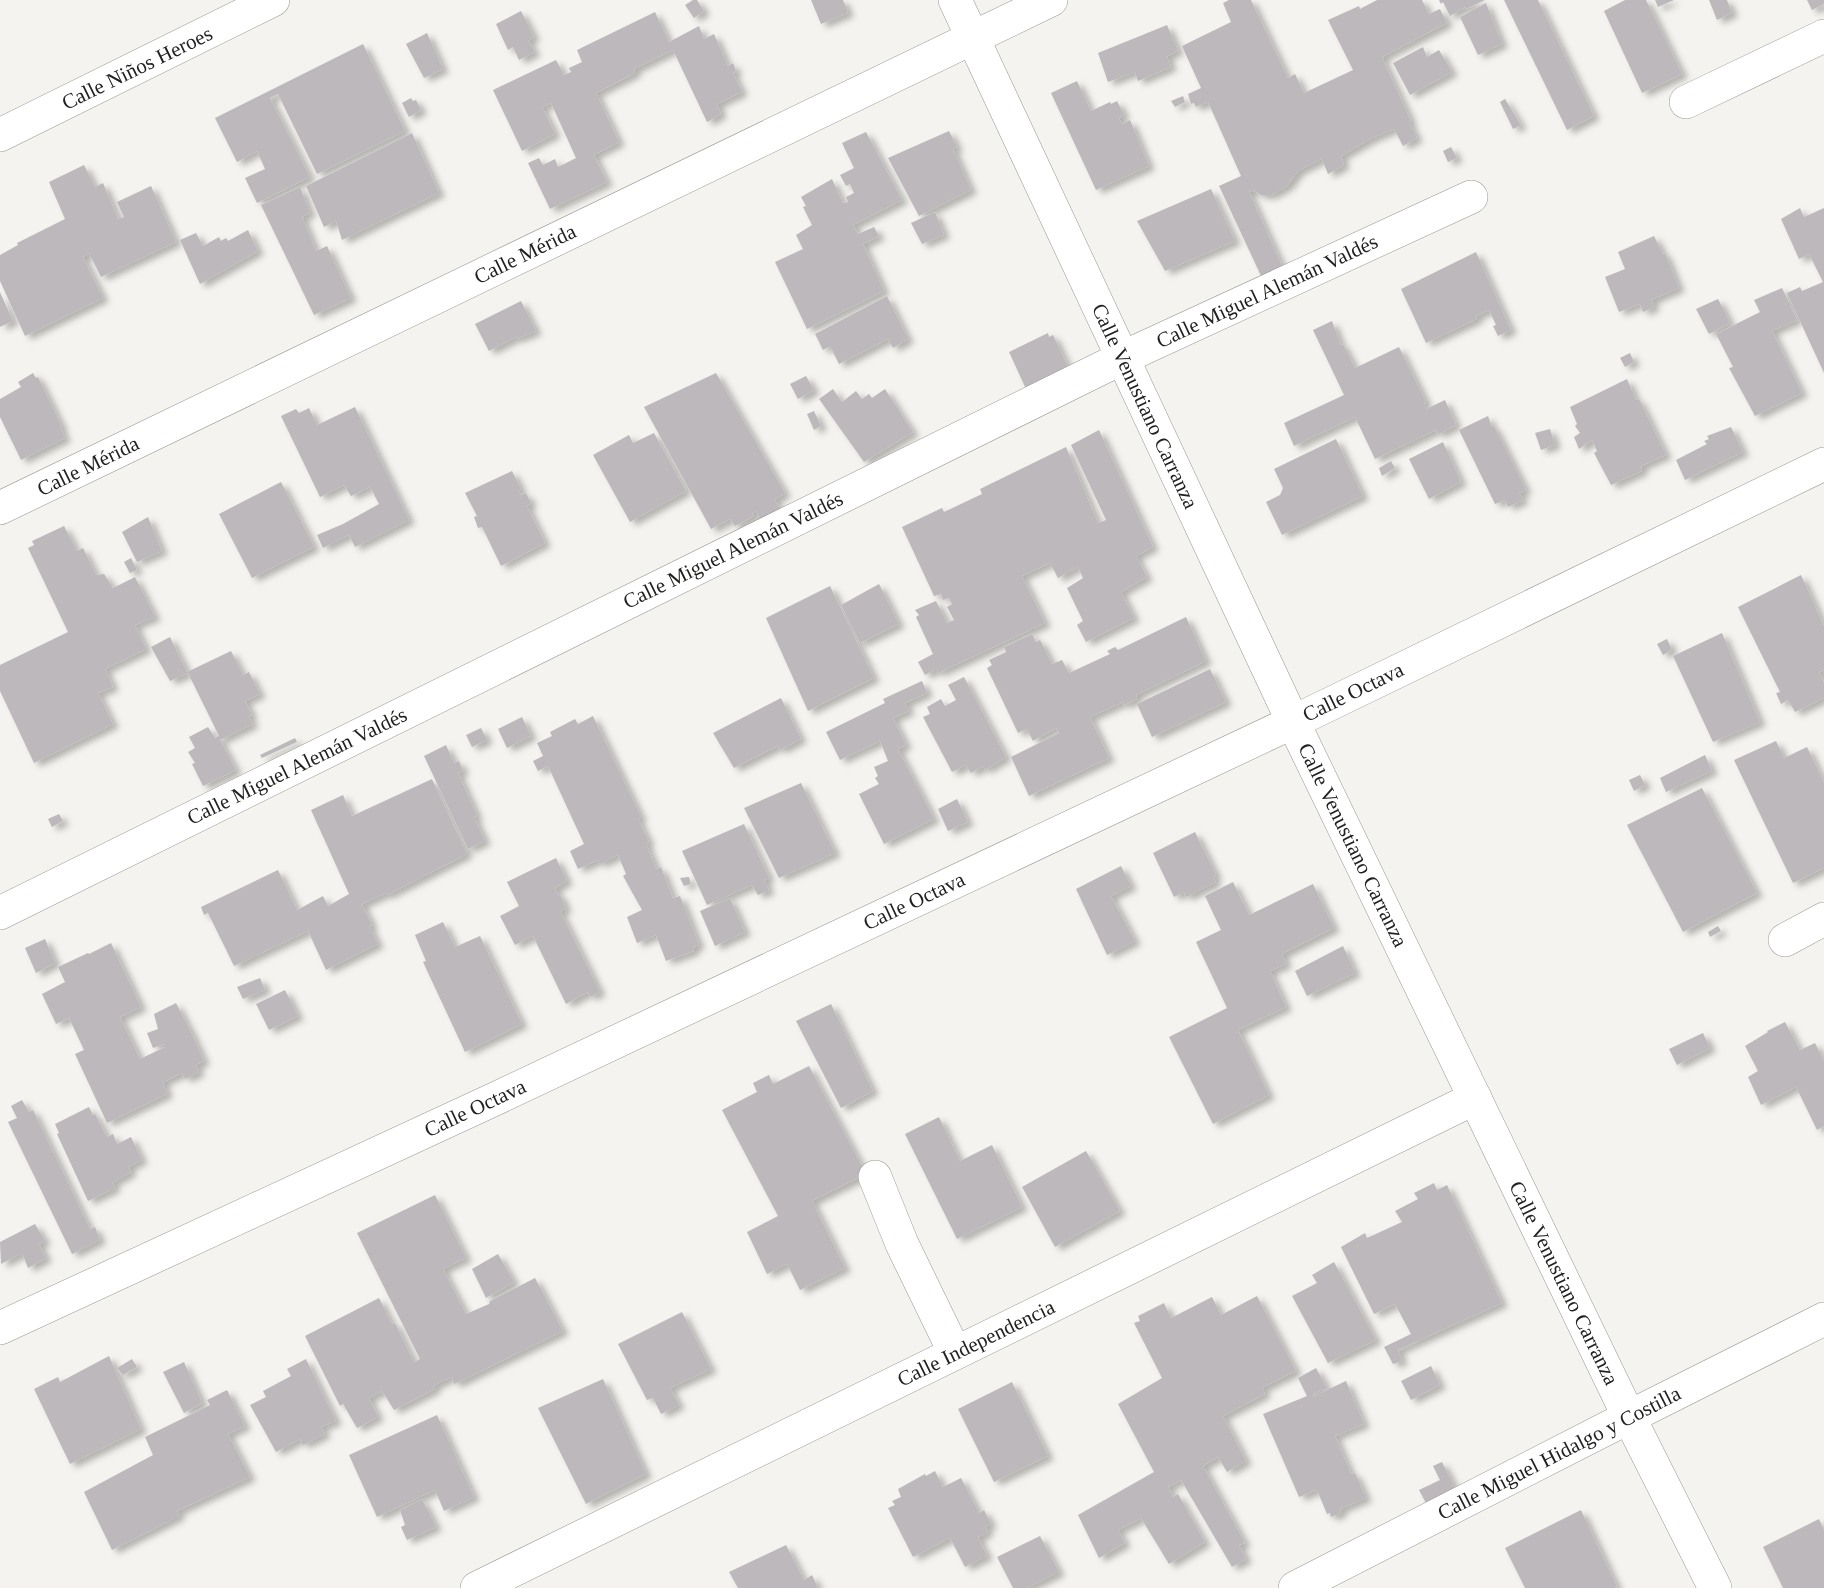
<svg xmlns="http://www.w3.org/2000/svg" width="1824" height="1588" font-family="Georgia,serif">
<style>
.building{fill:#bcb8bb;filter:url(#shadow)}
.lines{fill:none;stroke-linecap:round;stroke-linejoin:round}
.minor-casing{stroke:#989793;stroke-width:34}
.minor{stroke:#fff;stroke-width:33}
.labels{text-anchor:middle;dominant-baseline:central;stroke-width:4.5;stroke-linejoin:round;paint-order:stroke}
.street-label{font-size:21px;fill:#21211f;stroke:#fff}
</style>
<defs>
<filter id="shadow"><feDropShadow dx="6" dy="4" stdDeviation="3" flood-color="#0004"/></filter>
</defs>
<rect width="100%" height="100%" fill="#f4f3ef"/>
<g class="building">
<polygon points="693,0 697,0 704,11 694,18 685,5"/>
<polygon points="811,0 843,0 848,13 821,24"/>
<polygon points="1229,0 1251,0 1288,78 1295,74 1304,93 1353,70 1328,20 1359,6 1360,9 1377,0 1422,0 1429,14 1440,9 1447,23 1382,57 1411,121 1409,122 1417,138 1403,146 1394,129 1372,138 1341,156 1344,165 1328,174 1322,159 1298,171 1287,186 1271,195 1261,195 1253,190 1249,192 1283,268 1262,278 1219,186 1241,176 1208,102 1196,107 1194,103 1191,104 1188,94 1201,88 1182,46 1231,22 1223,3"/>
<polygon points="1439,0 1485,0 1466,9 1465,7 1450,16 1443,2 1441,4"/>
<polygon points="1504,0 1538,0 1594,116 1567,130"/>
<polygon points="1625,0 1646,0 1682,74 1642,93 1604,11"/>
<polygon points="1655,0 1674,0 1658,7"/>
<polygon points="1709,0 1727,0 1732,13 1717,20"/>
<polygon points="1807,0 1824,0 1824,4 1812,10"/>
<polygon points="1486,3 1502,44 1478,55 1460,17"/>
<polygon points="521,11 534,37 528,41 535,52 519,60 513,47 508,50 496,24"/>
<polygon points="655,12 669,42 699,26 704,39 714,34 728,66 733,63 736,71 733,73 742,92 717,104 721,114 707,122 673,50 634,69 635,73 596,93 619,142 594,155 607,182 550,209 528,163 539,158 543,165 555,159 558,167 576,158 551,103 542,107 555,134 522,151 493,90 556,60 564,75 571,72 569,68 582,62 577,50"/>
<polygon points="1167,25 1178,51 1167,56 1171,67 1138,81 1135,72 1108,82 1098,53"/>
<polygon points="427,33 443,69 424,78 406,44"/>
<polygon points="363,44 405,131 317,174 278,94 270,98 310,177 257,203 245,178 265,169 257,151 237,162 215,118"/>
<polygon points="1423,47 1427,57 1439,50 1452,72 1410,95 1393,63"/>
<polygon points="1077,81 1091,111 1110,102 1111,104 1117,101 1124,115 1119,118 1122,124 1130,120 1149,166 1096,190 1051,93"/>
<polygon points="1183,96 1185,102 1175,107 1171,101"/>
<polygon points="411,98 413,101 416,100 421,110 409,117 402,103"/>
<polygon points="1505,99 1521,125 1513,129 1500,102"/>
<polygon points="949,131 957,147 953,149 971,190 919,216 888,158"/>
<polygon points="866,132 902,200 853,225 858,234 874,227 879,236 863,244 884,291 807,329 775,262 803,249 796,235 812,225 803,207 806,206 801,197 832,179 843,203 848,202 846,197 854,193 850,184 846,186 840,175 854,168 842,143"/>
<polygon points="412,133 439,193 342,240 336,221 324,227 306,186"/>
<polygon points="1451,147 1457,158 1448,162 1443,151"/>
<polygon points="84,165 95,187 103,183 118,219 124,217 117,202 151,186 176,242 101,277 89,253 83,257 103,298 25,336 0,281 0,255 18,245 17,243 65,219 49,182"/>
<polygon points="300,187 310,213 302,217 316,251 327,246 351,298 314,315 261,205"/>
<polygon points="1211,189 1235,241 1165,271 1137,221"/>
<polygon points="1800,208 1804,217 1824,208 1824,373 1787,293 1800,287 1802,291 1823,282 1809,254 1799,259 1781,219"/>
<polygon points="935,212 944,235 922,244 911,223"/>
<polygon points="248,230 258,251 200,284 180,240 196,233 203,246 219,237 221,241 226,238 228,241"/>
<polygon points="1654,236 1663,254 1665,253 1679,288 1651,300 1654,307 1643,312 1640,304 1619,312 1605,277 1625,269 1618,252"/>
<polygon points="1476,252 1511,330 1498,336 1493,326 1496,325 1489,310 1476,316 1477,319 1426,343 1401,289"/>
<polygon points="1782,288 1797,320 1772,331 1802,393 1755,416 1729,368 1733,367 1716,334 1760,312 1754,300"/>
<polygon points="0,292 13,321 0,327"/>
<polygon points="887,296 908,339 893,348 888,339 839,364 830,346 823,350 815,334"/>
<polygon points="1718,299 1730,323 1709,334 1696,309"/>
<polygon points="521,301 536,331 516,339 516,337 489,351 475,324"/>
<polygon points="1332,321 1341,345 1343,344 1355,368 1399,347 1426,402 1424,403 1426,409 1445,400 1456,425 1439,434 1436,430 1375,459 1355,417 1294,446 1284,423 1344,395 1313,330"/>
<polygon points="1048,333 1049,337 1053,335 1069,369 1026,389 1009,352"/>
<polygon points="1630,353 1634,362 1625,367 1620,358"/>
<polygon points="33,373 36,378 38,377 62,427 60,427 65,438 21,460 0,417 0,399 21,387 18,382"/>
<polygon points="716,373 785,493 774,500 781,509 760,519 756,511 752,514 754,516 735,526 730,519 711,529 644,407"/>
<polygon points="806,376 814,390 798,399 790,384"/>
<polygon points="1627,379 1636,400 1639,399 1666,455 1641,466 1642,471 1611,485 1594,453 1597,451 1592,440 1579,449 1574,437 1580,433 1575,426 1577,424 1570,407"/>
<polygon points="833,389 842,402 856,391 862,399 869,394 872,398 885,389 913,432 864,462 819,399"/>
<polygon points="355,407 409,520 355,547 349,535 323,548 317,535 343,524 379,504 370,487 351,496 344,485 320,497 281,416 296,409 299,413 309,408 317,425"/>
<polygon points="814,411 821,426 814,430 807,414"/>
<polygon points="1488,416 1492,427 1494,426 1526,490 1519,493 1523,500 1508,507 1505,500 1495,504 1459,430"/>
<polygon points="1731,427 1743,452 1685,480 1676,460 1707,444 1704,441 1709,439 1707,436"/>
<polygon points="1550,429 1555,445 1541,450 1535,433"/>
<polygon points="1099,430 1153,547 1136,556 1147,577 1121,592 1134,618 1086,642 1077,625 1083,621 1067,588 1083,578 1078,567 1058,578 1050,563 1022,576 1045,623 938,673 937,669 925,675 918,662 933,654 916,617 919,615 915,610 936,601 947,623 954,620 947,607 952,604 949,598 943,600 941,594 934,596 902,527 942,508 944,512 982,494 980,489 1066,447 1098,523 1106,520 1071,445"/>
<polygon points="654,433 686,491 630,522 593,455 629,435 633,443"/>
<polygon points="1336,439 1363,496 1282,535 1266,502 1280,495 1283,488 1274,469"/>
<polygon points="1443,442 1461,482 1429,499 1409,459"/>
<polygon points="1391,461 1395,468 1382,476 1379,468"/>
<polygon points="512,471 521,489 519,491 521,495 526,493 531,503 527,506 545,543 501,566 482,527 478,528 474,517 477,516 465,493"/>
<polygon points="281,482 314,547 252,578 219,514"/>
<polygon points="148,517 162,551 137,562 122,532"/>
<polygon points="64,526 77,551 83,548 96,575 104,574 113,588 135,577 155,617 135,625 146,649 105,669 113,687 98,693 113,724 34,763 0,691 0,665 68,632 28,548 34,545 32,541"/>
<polygon points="131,558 137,570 130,573 124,562"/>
<polygon points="1801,575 1824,626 1824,670 1819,672 1824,682 1824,698 1795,712 1788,700 1781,704 1776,693 1780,692 1738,607"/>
<polygon points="879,584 899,624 860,643 841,605"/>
<polygon points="830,586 874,678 808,711 766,618"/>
<polygon points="1186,617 1206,661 1136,695 1137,699 1124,705 1123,702 1090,717 1109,758 1029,796 1011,757 1059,733 1056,728 1033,741 1027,729 1018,733 987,668 992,665 989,660 1006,652 1004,647 1032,634 1036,642 1040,640 1052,664 1062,660 1069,673 1110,654 1107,651 1115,647 1118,650"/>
<polygon points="1722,633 1760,722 1713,742 1673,656"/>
<polygon points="170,637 187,672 231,651 243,675 249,672 260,694 245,701 252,715 248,716 253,724 220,740 236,770 203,786 192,764 195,763 188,752 195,748 189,737 208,727 215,738 219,736 188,673 170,681 151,647"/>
<polygon points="1667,639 1672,650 1663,655 1657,644"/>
<polygon points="1210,669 1226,702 1152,737 1137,704"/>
<polygon points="964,677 1006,757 985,770 983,766 971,773 966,765 952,772 923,717 930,714 927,707 941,699 945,706 956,700 948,685"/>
<polygon points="922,681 927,693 905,703 909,711 893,718 906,745 898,749 934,819 884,844 859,794 879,784 875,778 878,776 874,767 888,761 880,741 840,760 826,732 885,703 883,699"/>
<polygon points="781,698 801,739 780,750 778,746 734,768 713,733"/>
<polygon points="593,716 641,817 638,819 649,842 646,843 656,869 661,867 673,898 680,896 699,945 693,947 694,951 666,961 656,935 637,943 627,917 642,910 623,876 626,874 618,855 600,864 598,860 578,869 570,851 584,844 548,766 538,771 533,761 543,756 537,743 552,736 550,732 575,719 578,724"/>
<polygon points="522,717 531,736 507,748 498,729"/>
<polygon points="481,728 487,740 472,747 466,735"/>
<polygon points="295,738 297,742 262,758 260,755"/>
<polygon points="1776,741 1784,758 1807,747 1824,782 1824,868 1793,883 1734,760"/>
<polygon points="446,745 454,763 459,761 463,771 458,773 477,816 474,817 485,841 468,849 424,756"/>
<polygon points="1705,755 1712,771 1666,792 1660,778"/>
<polygon points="1640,775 1645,785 1634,791 1629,780"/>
<polygon points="432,779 467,854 387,895 386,893 362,904 372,925 369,926 378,944 326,970 308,931 234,966 208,913 204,915 201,907 278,870 297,910 323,896 328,906 349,894 311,810 343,795 352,816"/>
<polygon points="801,783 835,853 779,878 744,808"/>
<polygon points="1702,788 1757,893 1683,932 1627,825"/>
<polygon points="957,799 968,822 948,831 938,809"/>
<polygon points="59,814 63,821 52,827 48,819"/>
<polygon points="744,824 769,878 764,880 769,890 758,895 752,885 707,905 682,851"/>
<polygon points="1195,832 1216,875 1213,877 1216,882 1186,897 1184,892 1174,897 1153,853"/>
<polygon points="556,858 567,881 555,888 558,895 560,894 566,909 560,911 600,992 590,997 588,992 566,1004 533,936 515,945 500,916 519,906 507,882"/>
<polygon points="1121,866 1131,886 1111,896 1135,941 1107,955 1076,889"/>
<polygon points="689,877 691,884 684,886 680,878"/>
<polygon points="1233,882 1249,915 1313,884 1334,928 1282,954 1286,964 1270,971 1286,1007 1238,1030 1269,1095 1213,1124 1169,1037 1227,1008 1196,942 1221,930 1205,896"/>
<polygon points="730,898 745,932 715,946 700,911"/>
<polygon points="443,922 455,947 480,936 522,1024 465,1052 423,962 426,961 415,935"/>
<polygon points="1718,926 1721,931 1710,937 1708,932"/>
<polygon points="45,939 55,963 36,973 25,948"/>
<polygon points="111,943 141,1007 120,1017 140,1059 165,1047 165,1044 153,1048 147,1033 158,1029 154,1014 176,1003 192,1034 204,1061 196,1065 199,1072 185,1079 182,1073 163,1082 167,1094 107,1123 75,1054 84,1050 69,1018 56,1024 42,994 65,982 58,967 88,953 89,954"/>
<polygon points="1343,946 1355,973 1307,996 1295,971"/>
<polygon points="260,978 265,990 243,999 237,987"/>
<polygon points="285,990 298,1016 269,1030 256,1004"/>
<polygon points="831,1004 873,1091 841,1108 796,1021"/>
<polygon points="1785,1022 1800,1050 1815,1043 1824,1061 1824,1126 1817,1130 1796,1087 1761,1105 1748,1077 1758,1071 1745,1046 1768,1032 1767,1031"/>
<polygon points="1703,1033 1710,1048 1677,1065 1669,1049"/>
<polygon points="809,1066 866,1174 812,1201 845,1268 800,1290 787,1264 767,1274 747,1232 778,1216 722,1110 757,1092 753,1083 769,1075 773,1084"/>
<polygon points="22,1100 29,1112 33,1110 90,1229 95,1227 100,1240 72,1254 8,1122 17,1118 11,1106"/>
<polygon points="89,1107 93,1115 95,1114 107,1137 113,1134 117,1144 131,1137 142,1160 128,1167 131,1172 112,1183 115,1188 88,1201 57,1134 59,1133 55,1124"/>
<polygon points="939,1117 960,1161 992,1145 1022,1207 957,1239 905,1134"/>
<polygon points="1086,1151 1120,1211 1055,1247 1022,1187"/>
<polygon points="1434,1183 1437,1190 1447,1185 1502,1303 1398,1350 1402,1361 1393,1364 1384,1347 1411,1334 1395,1304 1374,1314 1341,1247 1365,1233 1367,1238 1402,1222 1395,1211 1418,1199 1414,1193"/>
<polygon points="435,1195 466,1258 443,1269 466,1314 489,1304 490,1301 535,1278 563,1331 459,1382 454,1384 452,1377 443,1381 433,1386 435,1389 394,1410 382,1391 369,1398 378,1417 357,1428 343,1404 340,1406 305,1336 379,1298 392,1324 395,1323 414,1362 420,1359 357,1233"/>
<polygon points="35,1224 45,1241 39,1244 46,1258 28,1268 22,1253 1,1264 0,1242"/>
<polygon points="498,1254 514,1282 486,1298 472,1269"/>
<polygon points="1334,1262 1376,1340 1328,1363 1292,1296 1317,1283 1312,1275"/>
<polygon points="1257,1296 1296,1371 1262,1388 1265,1394 1223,1416 1246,1461 1227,1472 1218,1457 1203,1466 1245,1543 1239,1545 1246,1559 1232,1567 1181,1480 1168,1487 1173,1497 1178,1494 1205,1542 1169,1564 1141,1518 1118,1530 1125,1543 1099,1558 1078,1515 1154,1472 1118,1404 1162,1378 1134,1323 1140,1321 1138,1316 1164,1303 1171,1318 1212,1297 1221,1315"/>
<polygon points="682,1312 711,1369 670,1388 679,1405 661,1414 653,1398 647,1400 618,1344"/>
<polygon points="109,1356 141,1429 70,1464 34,1389 58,1377 60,1382"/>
<polygon points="132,1359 137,1367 123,1375 117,1368"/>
<polygon points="306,1359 336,1421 321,1427 325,1434 303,1445 300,1439 276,1452 250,1405 266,1397 263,1391 291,1376 287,1369"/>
<polygon points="184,1362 202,1403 184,1413 163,1372"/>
<polygon points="1431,1366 1440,1385 1411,1400 1401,1381"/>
<polygon points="1316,1368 1327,1388 1313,1394 1314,1396 1346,1381 1364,1424 1335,1436 1351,1474 1355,1473 1366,1498 1340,1509 1341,1513 1331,1517 1330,1513 1327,1514 1317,1490 1299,1497 1263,1414 1307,1396 1298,1378"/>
<polygon points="603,1379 646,1474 586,1504 538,1408"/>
<polygon points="1012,1382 1048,1456 994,1482 958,1409"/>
<polygon points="227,1390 245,1426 228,1434 250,1477 177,1511 179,1516 112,1550 84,1492 153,1455 145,1437 210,1405 207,1400"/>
<polygon points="437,1415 474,1497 444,1511 435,1490 377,1517 349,1455"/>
<polygon points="1442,1462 1456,1490 1427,1505 1419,1490 1440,1480 1433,1466"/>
<polygon points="935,1471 943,1487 961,1478 979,1513 984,1510 991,1524 985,1527 988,1532 978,1537 987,1556 965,1567 950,1538 913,1557 888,1508 895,1505 892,1501 901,1497 898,1489 925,1474 926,1476"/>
<polygon points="422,1499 436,1527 407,1540 401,1527 405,1525 400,1510"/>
<polygon points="1581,1510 1617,1587 1613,1588 1525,1588 1505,1548"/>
<polygon points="1819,1519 1824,1530 1824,1588 1783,1588 1763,1547"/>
<polygon points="1040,1536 1059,1572 1027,1588 1013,1588 997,1557"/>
<polygon points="786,1545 804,1580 812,1575 818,1588 738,1588 729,1572"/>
</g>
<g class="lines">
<defs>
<g id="minor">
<polyline points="955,0 1293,722 1629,1417 1715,1588"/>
<polyline points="1686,102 1824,36"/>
<polyline points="0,135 273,0"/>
<polyline points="0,508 1051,0"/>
<polyline points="0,913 1122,358 1471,197"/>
<polyline points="1785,940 1824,919"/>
<polyline points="875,1177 902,1244 955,1353"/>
<polyline points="0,1328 497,1098 1293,722 1824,464"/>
<polyline points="477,1588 1475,1098"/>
<polyline points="1295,1588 1629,1417 1824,1319"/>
</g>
</defs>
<use href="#minor" class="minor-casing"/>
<use href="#minor" class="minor"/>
</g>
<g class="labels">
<g class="street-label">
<text transform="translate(137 68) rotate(-26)">Calle Niños Heroes</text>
<text transform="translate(525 254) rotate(-26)">Calle Mérida</text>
<text transform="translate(1267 291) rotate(-25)">Calle Miguel Alemán Valdés</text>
<text transform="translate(1145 406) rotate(65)">Calle Venustiano Carranza</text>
<text transform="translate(88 466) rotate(-26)">Calle Mérida</text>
<text transform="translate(733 550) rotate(-26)">Calle Miguel Alemán Valdés</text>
<text transform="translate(1353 692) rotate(-26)">Calle Octava</text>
<text transform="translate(297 766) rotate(-26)">Calle Miguel Alemán Valdés</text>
<text transform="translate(1353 845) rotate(64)">Calle Venustiano Carranza</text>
<text transform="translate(914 901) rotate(-25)">Calle Octava</text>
<text transform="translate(475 1108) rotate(-25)">Calle Octava</text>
<text transform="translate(1564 1283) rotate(64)">Calle Venustiano Carranza</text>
<text transform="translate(976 1343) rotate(-26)">Calle Independencia</text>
<text transform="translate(1559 1453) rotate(-27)">Calle Miguel Hidalgo y Costilla</text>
</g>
</g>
</svg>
